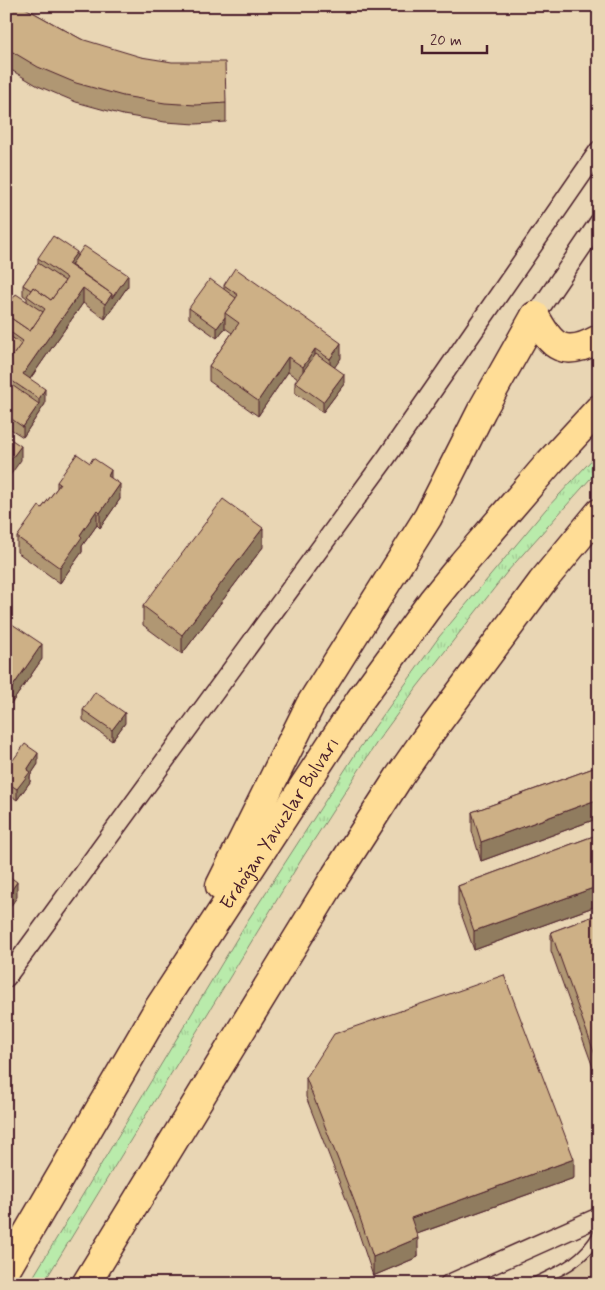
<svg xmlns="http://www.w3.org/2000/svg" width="605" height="1290" font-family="Mynerve,sans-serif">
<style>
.built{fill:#dec8a4}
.grass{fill:url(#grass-tufts);stroke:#82856b}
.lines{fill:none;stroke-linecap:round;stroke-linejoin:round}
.service-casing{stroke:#4a1f2b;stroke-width:12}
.minor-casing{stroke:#4a1f2b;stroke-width:21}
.primary-casing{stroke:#4a1f2b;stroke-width:31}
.service{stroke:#e9d6b4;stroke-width:9}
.minor{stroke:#e9d6b4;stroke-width:18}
.primary{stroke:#ffdd96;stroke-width:28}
.wall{fill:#b09773;stroke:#4a1f2b}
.shaded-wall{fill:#907b5e;stroke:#4a1f2b}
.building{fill:#cdb086;stroke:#4a1f2b}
.labels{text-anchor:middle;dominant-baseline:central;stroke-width:4;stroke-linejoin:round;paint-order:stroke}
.street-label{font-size:19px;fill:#4a1f2b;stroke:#e9d6b4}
</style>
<defs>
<pattern id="grass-tufts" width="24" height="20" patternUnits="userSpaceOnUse" patternTransform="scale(1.25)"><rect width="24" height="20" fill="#b9ebab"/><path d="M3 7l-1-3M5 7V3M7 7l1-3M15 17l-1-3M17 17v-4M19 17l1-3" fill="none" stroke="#a1c993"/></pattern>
</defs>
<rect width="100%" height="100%" fill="#e9d6b4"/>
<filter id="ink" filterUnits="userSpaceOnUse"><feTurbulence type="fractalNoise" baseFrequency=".02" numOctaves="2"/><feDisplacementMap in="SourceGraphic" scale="10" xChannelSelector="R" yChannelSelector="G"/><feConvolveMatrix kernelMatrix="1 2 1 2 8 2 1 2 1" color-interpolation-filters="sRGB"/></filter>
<g filter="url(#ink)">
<polygon class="built" points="599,1248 599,1284 517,1284"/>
<polygon class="grass" points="599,452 599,469 507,572 417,687 379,739 303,857 43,1284 29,1284 248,920 356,753 439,637 546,509"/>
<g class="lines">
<defs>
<path id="service" d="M 532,1284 C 560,1271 583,1262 599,1233"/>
<g id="minor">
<polyline points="535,316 599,222"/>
<polyline points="6,978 386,458 599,150"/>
<polyline points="449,1284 599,1217"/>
</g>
<g id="primary">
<path d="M 535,316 C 552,348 564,358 599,339"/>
<polyline points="220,886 310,705 428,517 482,410 535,316"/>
<path id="s1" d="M 6,1270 L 158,1009 L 360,700 L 433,600 L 463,563 L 549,463 L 599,409"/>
<polyline points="86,1284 336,875 399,777 424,741 542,582 599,513"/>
</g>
</defs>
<use href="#service" class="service-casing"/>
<use href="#minor" class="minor-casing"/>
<use href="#primary" class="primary-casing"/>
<use href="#service" class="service"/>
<use href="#minor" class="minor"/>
<use href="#primary" class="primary"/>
</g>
<g class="wall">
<polygon points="6,6 27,9 81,39 226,103 226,122 196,124 165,122 123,115 76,102 38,86 6,67"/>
<polygon points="77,256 128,286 105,319 83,303 30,379 45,404 23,437 6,426 6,308 27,301 27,298 23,295 23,285 38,263 38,258"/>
<polygon points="224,285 341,358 334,367 344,384 323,412 295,393 295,382 298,379 288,372 258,416 209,381 209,366 232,333 225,328 217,338 189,318 189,308 224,289"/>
<polygon points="111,478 120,499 100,528 97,525 82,546 82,552 60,583 17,552 17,537 42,508 57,488 57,482"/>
<polygon points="263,547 182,654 143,625 143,606"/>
<polygon points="6,620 42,659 11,704 6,700"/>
<polygon points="83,710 125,723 112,741 83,720"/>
<polygon points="6,759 38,764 30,776 30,782 17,800 6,792"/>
<polygon points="599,766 599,818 481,861 472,831 472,812"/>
<polygon points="599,834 599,905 474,950 458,905 458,886"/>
<polygon points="599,914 599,1084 551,951 551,932"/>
<polygon points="306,1078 574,1178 417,1234 418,1257 373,1276 355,1222 306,1097"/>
</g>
<g class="shaded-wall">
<polygon points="77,252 77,267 73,272 68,264"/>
<polygon points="128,275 128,286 105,319 105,304 112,294"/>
<polygon points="83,288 83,303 23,389 23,374"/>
<polygon points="225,317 225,328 217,338 217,328"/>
<polygon points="341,343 341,358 330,374 330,359"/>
<polygon points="315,349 315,364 303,382 303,367"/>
<polygon points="288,357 288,372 258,416 258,401"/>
<polygon points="344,374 344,384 323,412 323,402"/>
<polygon points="45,389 45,404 23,437 23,427 39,404 39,399"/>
<polygon points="21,446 21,460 6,481 6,466"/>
<polygon points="111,470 111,485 108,476"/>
<polygon points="120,484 120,499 100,528 100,513"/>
<polygon points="97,510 97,525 82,546 82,552 60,583 60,568 80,535"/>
<polygon points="263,528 263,547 182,654 182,635"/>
<polygon points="42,644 42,659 11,704 11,689"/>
<polygon points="125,713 125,723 112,741 112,730"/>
<polygon points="38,753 38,764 30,776 30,782 17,800 17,789 27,770"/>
<polygon points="599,799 599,818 481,861 481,842"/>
<polygon points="17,882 17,897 6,913 6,898"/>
<polygon points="599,886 599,905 474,950 474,931"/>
<polygon points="574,1159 574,1178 411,1236 411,1218"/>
<polygon points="418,1238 418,1257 373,1276 373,1257"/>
</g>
<g class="building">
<polygon points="6,6 22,6 27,9 81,39 141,57 172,62 225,62 226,103 196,105 165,103 123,96 76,83 38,67 6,48"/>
<polygon points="53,236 77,252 68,264 112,294 105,304 83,288 23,374 45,389 39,399 6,377 6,361 8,362 23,341 6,329 6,325 11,318 30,331 45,309 27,296 33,287 51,300 67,278 38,258"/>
<polygon points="84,246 128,275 112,298 112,294 71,265"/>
<polygon points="38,263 65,281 51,300 33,287 31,290 23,285"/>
<polygon points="235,268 341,343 330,359 315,349 303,367 288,357 258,401 209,366 239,323 225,313 238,295 224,285"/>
<polygon points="210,279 236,298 225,313 225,317 217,328 189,308"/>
<polygon points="16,294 43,312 30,331 11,318 9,321 6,320 6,308"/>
<polygon points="6,333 21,344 8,362 6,361"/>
<polygon points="316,354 344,374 323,402 295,382"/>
<polygon points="6,381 39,404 23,427 6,415"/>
<polygon points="6,436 21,446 6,466"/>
<polygon points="77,454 90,463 93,458 111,470 108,476 120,484 100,513 97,510 80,535 82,537 60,568 17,537 39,506 42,508 60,484 57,482"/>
<polygon points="223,499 263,528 182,635 143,606"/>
<polygon points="6,620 42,644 11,689 6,685"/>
<polygon points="95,692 125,713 112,730 83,710"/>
<polygon points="25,744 38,753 27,770 30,772 17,789 6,782 6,759 8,757 13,760"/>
<polygon points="599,766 599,799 481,842 472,812"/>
<polygon points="599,834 599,886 474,931 458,886"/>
<polygon points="6,874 17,882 6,898"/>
<polygon points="599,914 599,1066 551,932"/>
<polygon points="504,975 574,1159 411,1218 418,1238 373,1257 355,1203 306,1078 334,1034"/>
</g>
</g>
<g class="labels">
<g class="street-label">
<text stroke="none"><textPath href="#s1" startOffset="524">Erdoğan Yavuzlar Bulvarı</textPath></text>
</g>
</g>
<rect width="605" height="1290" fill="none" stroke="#e9d6b4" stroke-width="25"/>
<rect x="12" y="12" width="580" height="1265" fill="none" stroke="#4a1f2b" stroke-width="2" filter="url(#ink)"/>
<path d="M422 45v8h65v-8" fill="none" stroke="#4a1f2b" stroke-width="2.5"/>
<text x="430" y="45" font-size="15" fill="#4a1f2b" stroke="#e9d6b4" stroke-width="4" paint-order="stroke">20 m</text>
</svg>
